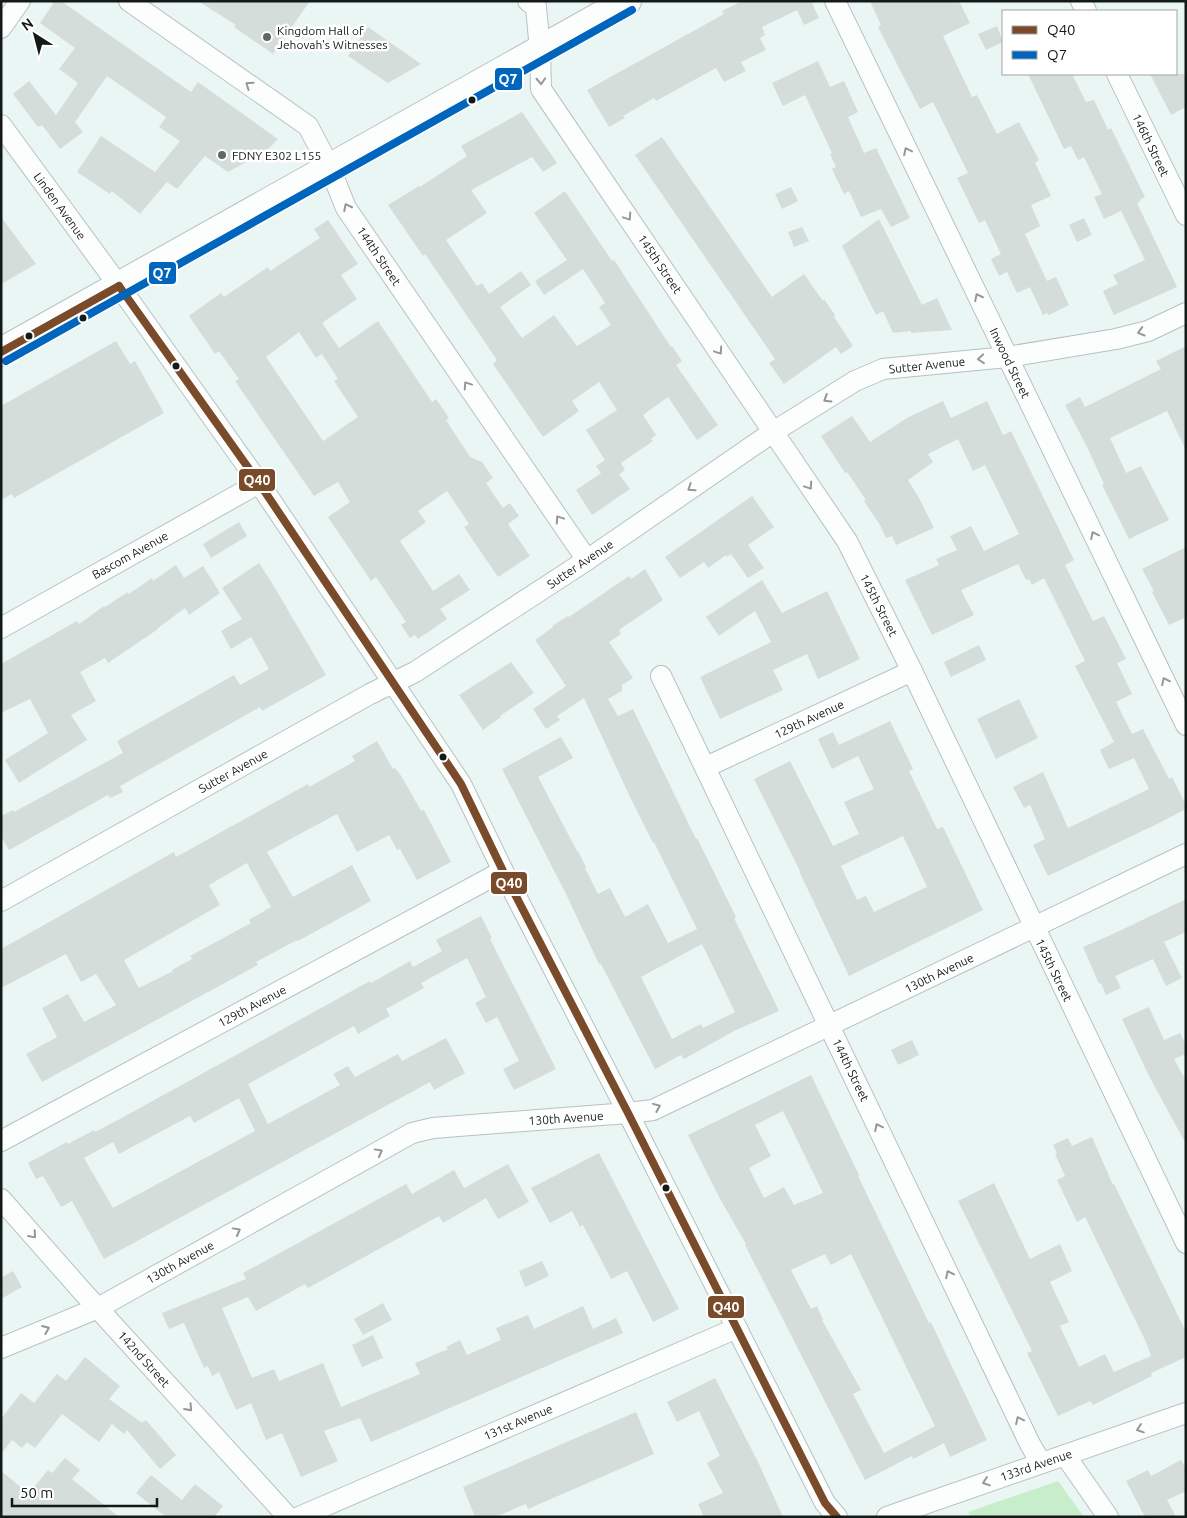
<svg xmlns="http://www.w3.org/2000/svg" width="1187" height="1518" font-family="Ubuntu,sans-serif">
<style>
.green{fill:#c7edcb}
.building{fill:#d4ddda;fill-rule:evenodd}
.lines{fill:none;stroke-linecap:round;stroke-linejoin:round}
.street-casing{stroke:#b8c1c0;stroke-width:22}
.primary-casing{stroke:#b8c1c0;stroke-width:30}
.street{stroke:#fcfefd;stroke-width:20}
.primary{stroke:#fcfefd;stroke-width:28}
.bus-1-casing{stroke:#fff;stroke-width:11}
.bus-2-casing{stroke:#fff;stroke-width:11}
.bus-1{stroke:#7a4b2a;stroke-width:8}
.bus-2{stroke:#0065bd;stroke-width:8}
.oneway{stroke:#939896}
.poi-dot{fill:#5e6866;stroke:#fff;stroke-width:2}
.bus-dot{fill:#131b19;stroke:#fff;stroke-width:2}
.labels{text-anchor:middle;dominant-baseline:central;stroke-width:5;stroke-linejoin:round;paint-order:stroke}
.poi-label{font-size:12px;fill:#131b19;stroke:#fff;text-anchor:start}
.street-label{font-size:12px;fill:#131b19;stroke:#fff}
.line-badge{stroke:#fff;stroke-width:2}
.badge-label{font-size:14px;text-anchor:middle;font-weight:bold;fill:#fff}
</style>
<rect width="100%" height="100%" fill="#eaf6f4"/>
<polygon class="green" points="1058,1481 1084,1517 971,1517 968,1512"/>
<g class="building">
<polygon points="55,1 61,1 191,92 198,82 278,139 265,152 228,172 205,156 177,189 167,182 140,214 112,191 110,194 77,172 101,136 155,172 180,141 159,127 166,117 107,76 75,122 83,132 60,149 42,125 38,127 13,94 29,81 56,115 78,83 59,69 75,48 40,23"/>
<polygon points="198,1 310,1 273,54 234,27 236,25"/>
<polygon points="742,1 817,1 812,3 819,18 804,25 797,10 762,27 765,35 760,38 766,50 741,62 746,71 724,82 716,68 656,101 654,98 623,116 625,118 609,127 587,90 724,14 722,11"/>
<polygon points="870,1 959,1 970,23 943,36 972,97 977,95 997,134 1019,122 1039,160 1035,163 1051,196 1031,205 1040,226 1025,234 1047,281 1056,277 1069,305 1049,315 1047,313 1043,315 1030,287 1017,293 1007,272 999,276 991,259 1001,254 985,220 979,223 957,178 968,173 933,102 920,109 878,27 881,25"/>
<polygon points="997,26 1003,42 986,50 978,34"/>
<polygon points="368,27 421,64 388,83 348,56"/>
<polygon points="818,61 830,87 844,81 858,112 848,117 864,153 876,148 910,218 891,227 881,209 861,217 849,191 844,194 832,169 836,167 830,154 832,153 805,95 783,106 772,83"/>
<polygon points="1028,74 1072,74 1086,102 1094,100 1108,130 1111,128 1145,197 1139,200 1140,202 1137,203 1177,287 1114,315 1103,291 1118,284 1113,275 1145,260 1121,211 1104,219 1094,197 1102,194 1084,157 1078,160 1071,146 1064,149"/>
<polygon points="1150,74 1186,74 1186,107 1171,115"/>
<polygon points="522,112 557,163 543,172 532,157 471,190 487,213 446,240 477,286 482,283 489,294 521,271 531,285 500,307 522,338 554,315 577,346 611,325 599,307 605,303 583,269 544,295 535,281 567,260 534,213 565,191 612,261 614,260 671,347 672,346 682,361 676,365 718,425 697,440 668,397 643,415 656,435 651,439 653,441 621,463 625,470 619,474 630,489 592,515 576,490 601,473 596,466 605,460 586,430 617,410 599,382 572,401 579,411 543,437 493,364 497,360 425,254 423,256 388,205 419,186 420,187 467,156 461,146"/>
<polygon points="662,137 772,297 804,274 823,301 824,299 835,315 834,317 853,346 841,354 836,347 784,384 769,363 775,359 635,155"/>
<polygon points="791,187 798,201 782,209 775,194"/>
<polygon points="1,217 36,264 1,284"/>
<polygon points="1084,218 1092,235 1077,242 1069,225"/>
<polygon points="879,219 922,305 937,298 952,330 911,333 911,331 893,333 883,311 876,315 842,246"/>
<path d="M 328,220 L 358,264 L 341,275 L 357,299 L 322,323 L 339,348 L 378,321 L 432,402 L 436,399 L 449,418 L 446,420 L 470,457 L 482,462 L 493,478 L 486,483 L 503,508 L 510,503 L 519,516 L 508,524 L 530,556 L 498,577 L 464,527 L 469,524 L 447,491 L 418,511 L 426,522 L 400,541 L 433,591 L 459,574 L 470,590 L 440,609 L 447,619 L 418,639 L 415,635 L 410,638 L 401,625 L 406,622 L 376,577 L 371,581 L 328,517 L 350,502 L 338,482 L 314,496 L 235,381 L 239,379 L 219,351 L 215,354 L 189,316 L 221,293 L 224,297 L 268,267 L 270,271 L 320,238 L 314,229 ZM 299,332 L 316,358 L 322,354 L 338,379 L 334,381 L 358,417 L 323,441 L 266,357 Z"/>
<polygon points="802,227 809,241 794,247 788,232"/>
<polygon points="116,341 130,364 135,361 164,413 14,498 12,494 1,500 1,406"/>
<polygon points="1186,346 1186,450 1167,411 1110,438 1126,473 1141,466 1169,520 1129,539 1102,485 1104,484 1088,449 1065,405 1080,397 1085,407 1161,369 1156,361"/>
<polygon points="943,401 951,418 987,401 1003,435 1011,431 1074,560 1065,565 1093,621 1104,616 1126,659 1117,663 1132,694 1116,702 1132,734 1143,729 1169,779 1172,777 1186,805 1186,809 1159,823 1048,876 1033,845 1045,839 1030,805 1024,808 1013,787 1043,772 1068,828 1149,789 1134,758 1109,769 1100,750 1114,742 1075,666 1085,661 1044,578 1032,585 1029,579 1026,580 1018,564 961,590 974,615 932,635 905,580 939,565 936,559 957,550 950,536 971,526 984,551 1019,534 985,465 973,471 958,439 928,454 933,462 908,480 919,498 934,528 896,545 892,536 886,538 880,525 864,501 866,500 847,472 845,473 821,436 852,416 870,442 907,418"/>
<polygon points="752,496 774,527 748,545 764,568 748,578 731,554 727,557 726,555 708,568 704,562 680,578 665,557"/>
<polygon points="239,522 247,536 211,558 203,544"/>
<polygon points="1186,547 1186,617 1169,625 1152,592 1154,591 1142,569"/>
<polygon points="259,563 272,583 326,675 262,711 260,707 120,786 123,792 110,798 108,795 9,850 1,836 1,816 13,810 14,812 123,753 117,741 234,675 240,685 269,669 251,637 231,649 221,631 242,619 222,588"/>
<polygon points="176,565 184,578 203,566 220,593 189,615 185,608 158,628 158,629 108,663 105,658 80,672 96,701 71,715 87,740 19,783 5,760 48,733 30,699 1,713 1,664 77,621 79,624 104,606 105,607 128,592 129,594 152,578 153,581"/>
<path d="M 645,569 L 663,600 L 619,630 L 621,634 L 609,642 L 633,678 L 622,685 L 622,691 L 608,699 L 618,716 L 633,709 L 696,839 L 697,838 L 736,917 L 734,918 L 779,1011 L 736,1030 L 684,1059 L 681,1055 L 655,1069 L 601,964 L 599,964 L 566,894 L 502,769 L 561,737 L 573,758 L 538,777 L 577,851 L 578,851 L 586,867 L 585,868 L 598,894 L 610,888 L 625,917 L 648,904 L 668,943 L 697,929 L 654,842 L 653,843 L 630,797 L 584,698 L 557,716 L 560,720 L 546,729 L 533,709 L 566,686 L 535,640 L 553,627 L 552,626 L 568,616 L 569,617 L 629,576 L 631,579 ZM 702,944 L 735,1012 L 703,1028 L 701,1024 L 672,1039 L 641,977 Z"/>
<polygon points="762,580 782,613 827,591 860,659 818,679 807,654 773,670 783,690 720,719 700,677 771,642 755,611 719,636 706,617"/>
<polygon points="979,645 986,660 951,677 944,662"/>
<polygon points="511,662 534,693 500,716 501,717 483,730 459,695"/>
<polygon points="1019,699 1038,738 996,759 977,719"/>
<path d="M 890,721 L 913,769 L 909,771 L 937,829 L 943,827 L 983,910 L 849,976 L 799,871 L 800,871 L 754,779 L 790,761 L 833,846 L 859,834 L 844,802 L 874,789 L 858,756 L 832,769 L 818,739 L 833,732 L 839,745 ZM 903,836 L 927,887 L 874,912 L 866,896 L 857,900 L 841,866 Z"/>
<path d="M 377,741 L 393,769 L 395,768 L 402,777 L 421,811 L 424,810 L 451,862 L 417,880 L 400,849 L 397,850 L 389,835 L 357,852 L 337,814 L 296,836 L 267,852 L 293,897 L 352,865 L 371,901 L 298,941 L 297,940 L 256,962 L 258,965 L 42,1082 L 26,1054 L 57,1037 L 42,1008 L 68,994 L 84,1022 L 116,1005 L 96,974 L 81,982 L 66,954 L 1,988 L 1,949 L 174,852 L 176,857 L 308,784 L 309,787 L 355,761 L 352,756 ZM 247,863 L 271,907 L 249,920 L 251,923 L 190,956 L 192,959 L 172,970 L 173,971 L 139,988 L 124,960 L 220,905 L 209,885 Z"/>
<polygon points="1186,899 1186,932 1164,942 1182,978 1166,986 1153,959 1115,976 1121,988 1106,995 1101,983 1099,984 1083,947 1113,934"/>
<path d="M 481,916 L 492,938 L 490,939 L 556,1069 L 514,1090 L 503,1069 L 519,1061 L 497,1017 L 486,1023 L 475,1003 L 486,997 L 467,958 L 421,983 L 424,988 L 386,1009 L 390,1016 L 358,1034 L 354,1026 L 248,1084 L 268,1124 L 340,1085 L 333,1074 L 348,1066 L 355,1077 L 398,1054 L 402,1061 L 446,1038 L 465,1073 L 434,1090 L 430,1082 L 104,1259 L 72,1201 L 61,1207 L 43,1176 L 36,1179 L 28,1163 L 67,1142 L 68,1144 L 94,1130 L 95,1132 L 118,1120 L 370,981 L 371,983 L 410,961 L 413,967 L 442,951 L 436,940 ZM 239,1098 L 255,1131 L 113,1208 L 84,1158 L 113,1142 L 119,1154 L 190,1116 L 194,1123 Z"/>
<polygon points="1149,1007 1164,1040 1180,1033 1186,1045 1186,1054 1174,1059 1186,1081 1186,1144 1148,1074 1122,1019"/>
<polygon points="912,1040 919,1055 898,1065 891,1050"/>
<path d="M 811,1075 L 859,1175 L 858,1176 L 929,1323 L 931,1322 L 945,1352 L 987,1440 L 950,1457 L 944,1443 L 913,1459 L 912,1456 L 865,1480 L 745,1245 L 746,1244 L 719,1197 L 688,1135 ZM 783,1111 L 823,1193 L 794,1205 L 784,1187 L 764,1198 L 749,1168 L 771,1156 L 755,1125 ZM 825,1254 L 831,1265 L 851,1254 L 935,1426 L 884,1453 L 853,1394 L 861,1390 L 822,1320 L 823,1320 L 817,1306 L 811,1309 L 791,1270 Z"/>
<polygon points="1092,1137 1113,1185 1114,1184 1186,1332 1186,1357 1151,1373 1152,1376 1093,1405 1090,1401 1058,1416 1027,1353 1032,1351 958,1201 994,1183 1030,1259 1060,1244 1072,1271 1050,1282 1069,1322 1060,1326 1079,1367 1105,1354 1114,1372 1151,1356 1146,1342 1085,1217 1077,1222 1057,1180 1065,1176 1055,1154 1057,1153 1053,1145 1068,1138 1072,1146"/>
<polygon points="599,1153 679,1309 653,1322 627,1271 611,1279 583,1225 580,1227 572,1211 550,1223 531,1188"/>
<polygon points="508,1164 529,1202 498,1219 486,1198 443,1223 439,1216 308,1288 305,1284 256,1311 248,1297 222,1308 252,1378 274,1369 279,1381 323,1363 341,1407 420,1374 415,1363 448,1349 446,1347 460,1340 467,1355 501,1340 496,1328 528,1315 534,1329 583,1306 593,1329 616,1318 623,1333 371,1442 360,1418 324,1431 338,1461 301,1477 282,1433 266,1440 251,1403 236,1410 219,1372 212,1376 208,1366 204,1368 184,1323 169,1329 162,1313 246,1279 243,1273 406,1184 412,1194 454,1170 464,1188"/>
<polygon points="542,1261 549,1276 525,1287 519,1271"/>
<polygon points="13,1271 22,1287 1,1299 1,1278"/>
<polygon points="383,1303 392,1320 363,1335 354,1319"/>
<polygon points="373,1335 383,1358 362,1367 352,1345"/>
<polygon points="85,1357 120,1386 109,1399 142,1423 146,1420 176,1455 160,1469 127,1430 124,1434 112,1424 99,1442 62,1414 35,1448 27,1442 22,1448 12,1440 1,1454 1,1419 21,1393 34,1403 57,1374 66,1381"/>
<polygon points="715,1378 759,1464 783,1517 704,1517 698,1504 723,1493 707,1463 720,1456 699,1411 677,1422 667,1402"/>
<polygon points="636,1412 654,1454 528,1509 526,1504 495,1517 475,1517 463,1487"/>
<polygon points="65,1458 80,1470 72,1479 119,1517 1,1517 1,1471 27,1492 28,1490 31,1491 48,1470 52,1473"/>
<polygon points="1181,1460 1186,1469 1186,1491 1167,1500 1176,1517 1145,1517 1126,1481 1148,1470 1151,1476"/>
<polygon points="151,1475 182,1500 195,1484 223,1506 214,1517 166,1517 136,1493"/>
</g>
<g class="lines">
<defs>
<g id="street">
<polyline points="129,1 308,126 330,168 346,208 587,560"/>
<polyline points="528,1 536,7 540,50 541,89 847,541 912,671 1186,1243"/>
<polyline points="835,1 1186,725"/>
<polyline points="1081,1 1086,11"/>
<polyline points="1,28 20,1"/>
<polyline points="1117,74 1186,215"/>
<polyline points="1,125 119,286 259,483 461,784 503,871 628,1113 825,1503 837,1517"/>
<polyline points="1,628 259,483"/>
<polyline points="661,676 1030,1444 1041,1463"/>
<polyline points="706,767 912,671"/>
<polyline points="1,901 370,694 415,672 587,560 773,432 855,381 883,369 1007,357 1116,339 1148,331 1186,313"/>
<polyline points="1,1141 503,871"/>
<polyline points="1,1199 82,1291 288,1517"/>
<polyline points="1,1348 98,1308 412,1133 433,1128 628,1113 653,1110 1186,854"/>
<polyline points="1065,1455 1108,1517"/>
<polyline points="299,1517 737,1328"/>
<polyline points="887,1517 1186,1413"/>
</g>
<polyline id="primary" points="1,352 627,1"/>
</defs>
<use href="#street" class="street-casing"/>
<use href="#primary" class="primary-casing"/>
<use href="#street" class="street"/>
<use href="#primary" class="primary"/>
<defs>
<g id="bus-1">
<polyline points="119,286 259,483 461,784 503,871 628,1113 825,1503 837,1517"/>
<polyline points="1,352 119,286"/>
</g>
<polyline id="bus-2" points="6,361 632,10"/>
</defs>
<use href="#bus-1" class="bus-1-casing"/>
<use href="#bus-2" class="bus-2-casing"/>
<use href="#bus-1" class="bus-1"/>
<use href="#bus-2" class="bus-2"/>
</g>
<defs><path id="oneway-chevron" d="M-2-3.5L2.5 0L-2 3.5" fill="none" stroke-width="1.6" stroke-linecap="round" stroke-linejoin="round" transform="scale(1.25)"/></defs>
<g class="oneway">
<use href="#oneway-chevron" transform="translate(541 81) rotate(87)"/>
<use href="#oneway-chevron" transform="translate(249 85) rotate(-145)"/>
<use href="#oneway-chevron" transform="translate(907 151) rotate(-116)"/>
<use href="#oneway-chevron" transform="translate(347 207) rotate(-117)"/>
<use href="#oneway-chevron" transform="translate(628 217) rotate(56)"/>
<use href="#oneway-chevron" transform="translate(978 297) rotate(-116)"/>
<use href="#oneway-chevron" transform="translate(1141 332) rotate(164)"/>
<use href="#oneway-chevron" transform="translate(719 351) rotate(56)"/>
<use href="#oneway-chevron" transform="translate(981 359) rotate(175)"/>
<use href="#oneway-chevron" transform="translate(467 385) rotate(-124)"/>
<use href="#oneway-chevron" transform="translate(827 399) rotate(148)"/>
<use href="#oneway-chevron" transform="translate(809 486) rotate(56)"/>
<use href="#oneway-chevron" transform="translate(691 488) rotate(146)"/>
<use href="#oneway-chevron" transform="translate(559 519) rotate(-124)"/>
<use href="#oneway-chevron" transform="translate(1094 535) rotate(-116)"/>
<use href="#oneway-chevron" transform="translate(1165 681) rotate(-116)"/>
<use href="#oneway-chevron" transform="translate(657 1107) rotate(-22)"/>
<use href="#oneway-chevron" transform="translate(878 1127) rotate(-116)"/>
<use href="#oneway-chevron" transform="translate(379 1152) rotate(-29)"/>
<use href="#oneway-chevron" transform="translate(237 1231) rotate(-29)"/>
<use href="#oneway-chevron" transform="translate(33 1235) rotate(49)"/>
<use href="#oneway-chevron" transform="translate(949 1274) rotate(-116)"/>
<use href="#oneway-chevron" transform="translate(46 1329) rotate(-23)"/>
<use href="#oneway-chevron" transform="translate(189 1408) rotate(48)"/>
<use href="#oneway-chevron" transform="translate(1019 1420) rotate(-116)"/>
<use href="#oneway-chevron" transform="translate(1140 1429) rotate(161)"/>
<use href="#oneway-chevron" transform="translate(986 1482) rotate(161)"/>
</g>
<g class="poi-dot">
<circle cx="267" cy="37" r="5"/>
<circle cx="222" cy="155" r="5"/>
</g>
<g class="bus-dot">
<circle cx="472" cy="100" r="4.5"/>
<circle cx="83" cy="318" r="4.5"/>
<circle cx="29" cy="336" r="4.5"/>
<circle cx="176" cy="366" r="4.5"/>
<circle cx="443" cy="757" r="4.5"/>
<circle cx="666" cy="1188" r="4.5"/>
</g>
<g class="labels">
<g class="poi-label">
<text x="277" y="30">Kingdom Hall of<tspan x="277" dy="14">Jehovah's Witnesses</tspan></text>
<text x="232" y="155">FDNY E302 L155</text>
</g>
<g class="street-label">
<text transform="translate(1151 145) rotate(64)">146th Street</text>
<text transform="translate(60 206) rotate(54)">Linden Avenue</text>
<text transform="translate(379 256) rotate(56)">144th Street</text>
<text transform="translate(660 264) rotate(56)">145th Street</text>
<text transform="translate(1010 363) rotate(64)">Inwood Street</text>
<text transform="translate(927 365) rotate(-6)">Sutter Avenue</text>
<text transform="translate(130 555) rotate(-29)">Bascom Avenue</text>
<text transform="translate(580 564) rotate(-34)">Sutter Avenue</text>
<text transform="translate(879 605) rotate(63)">145th Street</text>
<text transform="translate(809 719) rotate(-25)">129th Avenue</text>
<text transform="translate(233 771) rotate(-29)">Sutter Avenue</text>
<text transform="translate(1054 970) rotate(64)">145th Street</text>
<text transform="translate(939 973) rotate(-26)">130th Avenue</text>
<text transform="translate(252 1006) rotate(-28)">129th Avenue</text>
<text transform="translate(851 1070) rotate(64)">144th Street</text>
<text transform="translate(566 1118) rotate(-4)">130th Avenue</text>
<text transform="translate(180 1262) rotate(-29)">130th Avenue</text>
<text transform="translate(144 1359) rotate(48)">142nd Street</text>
<text transform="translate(518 1422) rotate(-23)">131st Avenue</text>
<text transform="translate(1036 1465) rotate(-19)">133rd Avenue</text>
</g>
</g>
<g class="line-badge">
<rect x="494" y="67" width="29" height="24" rx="5" fill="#0065bd"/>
<rect x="148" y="261" width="29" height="24" rx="5" fill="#0065bd"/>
<rect x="238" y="468" width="38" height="24" rx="5" fill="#7a4b2a"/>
<rect x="490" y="871" width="38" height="24" rx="5" fill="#7a4b2a"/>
<rect x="707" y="1295" width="38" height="24" rx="5" fill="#7a4b2a"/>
</g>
<g class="badge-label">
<text x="508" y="84">Q7</text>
<text x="162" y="278">Q7</text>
<text x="257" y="485">Q40</text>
<text x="509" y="888">Q40</text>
<text x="726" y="1312">Q40</text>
</g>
<rect width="1187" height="1518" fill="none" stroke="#131b19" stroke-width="5"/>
<rect x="1002" y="10" width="175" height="65" fill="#ffffff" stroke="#a1a4a3"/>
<rect x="1012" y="26" width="25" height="8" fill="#7a4b2a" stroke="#a1a4a3"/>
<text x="1047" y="35" font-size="15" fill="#131b19">Q40</text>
<rect x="1012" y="51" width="25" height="8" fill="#0065bd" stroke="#a1a4a3"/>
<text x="1047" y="60" font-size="15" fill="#131b19">Q7</text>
<g transform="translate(35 35) rotate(324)" stroke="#ffffff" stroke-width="4" paint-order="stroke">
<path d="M0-4L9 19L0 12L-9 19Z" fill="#131b19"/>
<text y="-8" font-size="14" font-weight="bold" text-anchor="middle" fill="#131b19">N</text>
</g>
<path d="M12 1498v8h145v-8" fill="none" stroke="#131b19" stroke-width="2.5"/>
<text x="20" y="1498" font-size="15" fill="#131b19" stroke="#ffffff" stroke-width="4" paint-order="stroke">50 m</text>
</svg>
